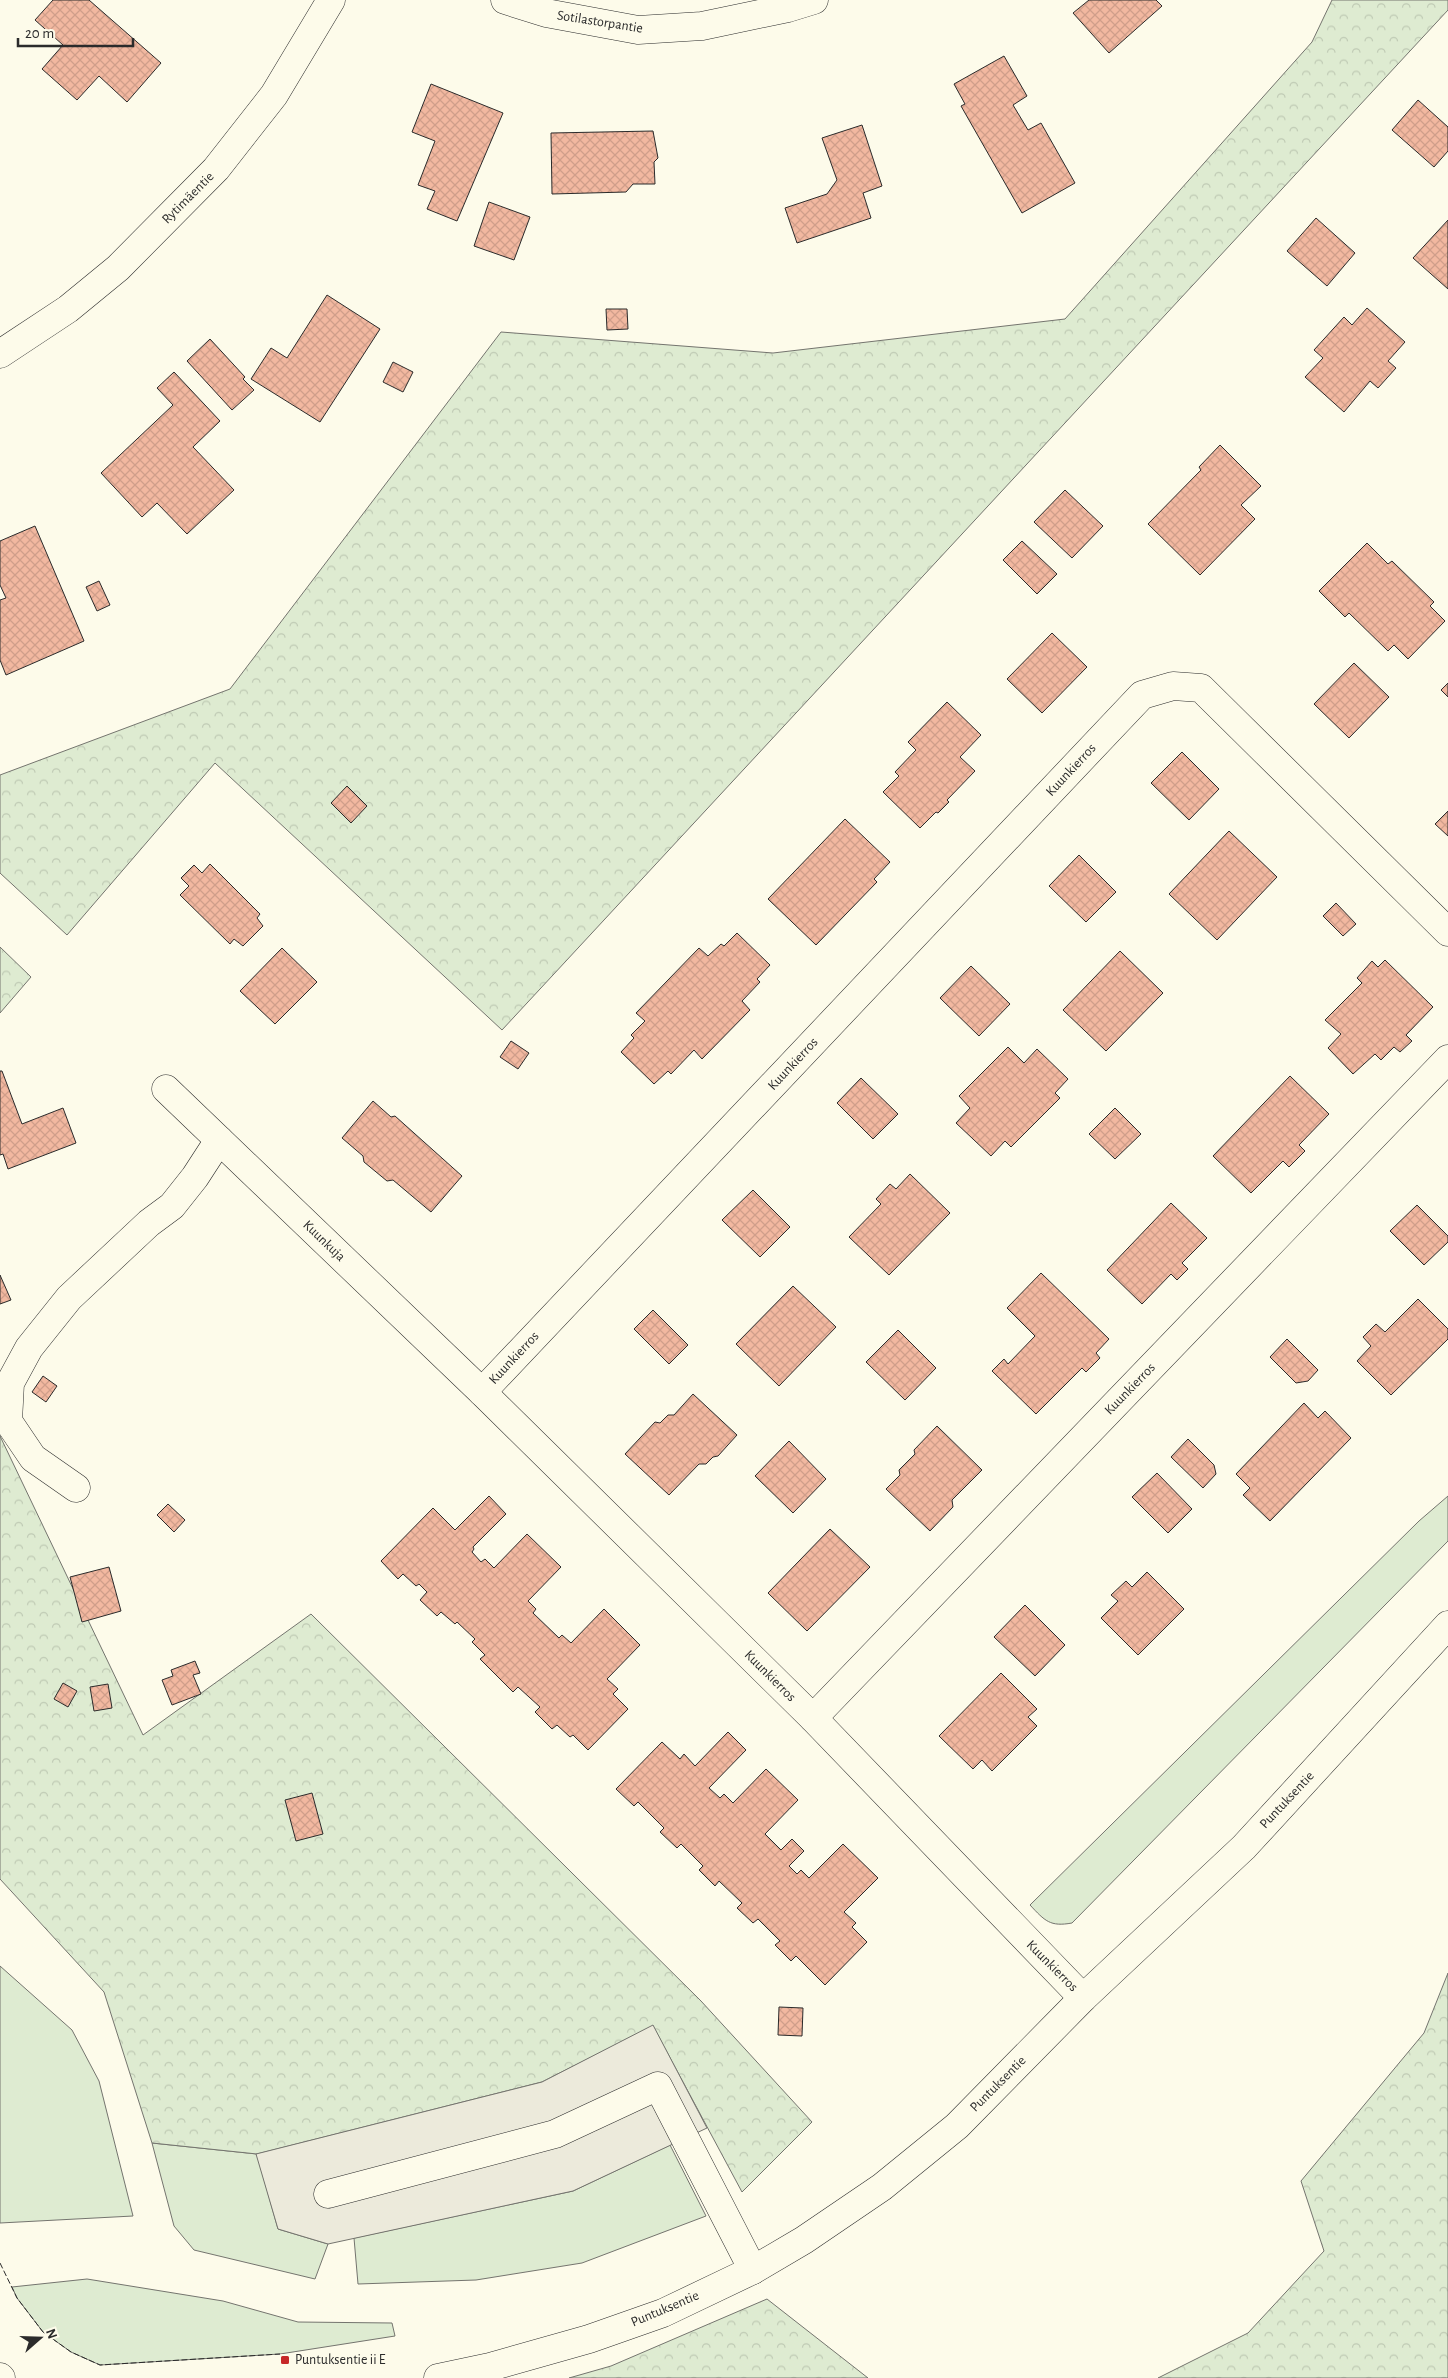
<svg xmlns="http://www.w3.org/2000/svg" width="1448" height="2378" font-family="'Alegreya Sans',sans-serif">
<style>
.grass{fill:#deebd1;stroke:#74746e}
.forest{fill:url(#forest-crowns);stroke:#74746e}
.parking{fill:#eceadb;stroke:#74746e}
.building{fill:url(#building-cross-hatch);stroke:#2b2b2b}
.lines{fill:none;stroke-linecap:round;stroke-linejoin:round}
.minor-casing{stroke:#2b2b2b;stroke-width:29}
.major-casing{stroke:#2b2b2b;stroke-width:29}
.minor{stroke:#fdfbea;stroke-width:28}
.major{stroke:#fdfbea;stroke-width:28}
.fence{stroke:#2b2b2b;stroke-width:1;stroke-dasharray:6 2.5;stroke-linecap:butt}
.poi-dot{fill:#c62828;stroke:#fdfbea;stroke-width:2}
.labels{text-anchor:middle;dominant-baseline:central;stroke-width:4;stroke-linejoin:round;paint-order:stroke}
.street-label{font-size:14px;fill:#2b2b2b;stroke:#fdfbea}
.poi-label{font-size:14px;fill:#2b2b2b;stroke:#fdfbea;text-anchor:start}
</style>
<defs>
<pattern id="forest-crowns" width="20" height="18" patternUnits="userSpaceOnUse" patternTransform="scale(1.25)"><rect width="20" height="18" fill="#deebd1"/><path d="M2 6a3 3 0 1 1 6 0M12 15a3 3 0 1 1 6 0" fill="none" stroke="#bfcab4"/></pattern>
<pattern id="building-cross-hatch" width="8" height="8" patternUnits="userSpaceOnUse" patternTransform="scale(1.25)"><rect width="8" height="8" fill="#f2b8a0"/><path d="M0 0l8 8M0 8l8-8" fill="none" stroke="#d09e8a"/></pattern>
</defs>
<rect width="100%" height="100%" fill="#fdfbea"/>
<g class="grass">
<path d="M 1448,1496 L 1448,1541 L 1072,1923 C 1050,1927 1045,1921 1030,1905 L 1419,1521 Z"/>
<polygon points="0,1966 72,2030 99,2081 133,2216 0,2223"/>
<polygon points="152,2143 257,2154 278,2229 328,2244 315,2279 194,2250 174,2226"/>
<polygon points="670,2145 706,2216 582,2263 476,2280 358,2284 354,2238 573,2191"/>
<polygon points="87,2279 223,2301 298,2322 392,2323 395,2336 280,2354 100,2365 71,2352 43,2332 17,2298 12,2287"/>
</g>
<g class="forest">
<polygon points="1332,0 1448,0 1448,10 502,1030 215,763 67,935 0,873 0,775 230,689 501,332 773,353 1065,319 1312,42"/>
<polygon points="0,947 31,977 0,1013"/>
<polygon points="0,1436 143,1735 311,1614 701,2001 812,2122 742,2192 653,2026 542,2082 257,2154 152,2143 104,1992 0,1879"/>
<polygon points="1448,1973 1448,2378 1158,2378 1248,2333 1324,2251 1301,2181 1424,2033"/>
<polygon points="767,2299 868,2378 569,2378 611,2366"/>
</g>
<polygon class="parking" points="653,2025 707,2128 573,2191 328,2244 278,2229 256,2154 542,2082"/>
<g class="building">
<polygon points="53,0 89,0 161,63 127,102 99,76 77,100 42,69 63,45 35,20"/>
<polygon points="1089,0 1156,0 1162,6 1109,53 1073,13"/>
<polygon points="1004,56 1027,96 1013,105 1028,130 1041,123 1075,183 1022,213 961,106 965,104 954,84"/>
<polygon points="431,84 503,113 457,221 427,209 435,191 418,185 435,141 412,132"/>
<polygon points="1418,100 1448,127 1448,151 1434,167 1392,130"/>
<polygon points="862,125 882,186 863,193 871,218 797,243 785,208 827,194 837,180 822,138"/>
<polygon points="653,131 658,158 654,162 655,184 633,184 626,192 552,194 551,133"/>
<polygon points="489,202 530,217 514,260 474,246"/>
<polygon points="1316,218 1355,253 1327,286 1287,251"/>
<polygon points="1448,220 1448,289 1413,258"/>
<polygon points="327,295 380,329 320,422 251,379 271,348 287,358"/>
<polygon points="1367,308 1405,342 1388,361 1396,368 1378,388 1370,381 1344,412 1305,377 1323,358 1314,350 1344,317 1352,325"/>
<polygon points="606,309 627,309 628,329 607,330"/>
<polygon points="210,339 245,377 243,379 254,390 232,410 187,361"/>
<polygon points="393,362 413,372 403,392 383,382"/>
<polygon points="174,372 220,421 193,447 234,490 187,534 157,503 142,517 101,473 173,405 157,388"/>
<polygon points="1220,445 1261,486 1241,505 1255,519 1200,575 1148,524 1201,470 1199,467"/>
<polygon points="1065,490 1103,526 1072,558 1034,522"/>
<polygon points="35,526 84,641 6,675 0,660 0,600 6,598 0,585 0,541"/>
<polygon points="1022,541 1057,574 1037,594 1003,560"/>
<polygon points="1367,543 1388,564 1392,561 1434,602 1430,606 1445,621 1408,659 1394,645 1388,651 1349,613 1345,617 1319,591"/>
<polygon points="99,581 110,605 97,611 86,587"/>
<polygon points="1052,633 1087,667 1042,713 1007,679"/>
<polygon points="1354,663 1389,697 1349,738 1314,704"/>
<polygon points="1448,683 1448,697 1441,690"/>
<polygon points="947,702 981,735 960,757 975,771 947,800 949,802 938,813 936,812 920,828 883,792 899,776 895,772 916,750 908,742"/>
<polygon points="1182,752 1219,789 1189,820 1151,783"/>
<polygon points="347,786 367,806 351,823 331,803"/>
<polygon points="1448,811 1448,836 1435,824"/>
<polygon points="845,819 890,862 874,879 877,882 816,945 768,899"/>
<polygon points="1229,831 1277,877 1217,940 1169,894"/>
<polygon points="1079,855 1116,892 1086,922 1049,886"/>
<polygon points="210,864 260,914 257,918 263,926 243,946 234,939 230,944 180,895 189,886 181,878 194,865 202,873"/>
<polygon points="1336,903 1356,924 1343,936 1323,916"/>
<polygon points="737,933 770,965 757,979 760,982 742,1001 750,1010 702,1059 694,1050 671,1074 668,1071 654,1084 621,1052 634,1038 631,1035 645,1021 636,1013 699,948 708,956 721,944 724,946"/>
<polygon points="282,948 317,982 275,1024 240,991"/>
<polygon points="1120,951 1163,993 1106,1051 1063,1010"/>
<polygon points="1385,960 1433,1007 1406,1035 1412,1041 1400,1052 1394,1047 1381,1060 1375,1054 1353,1074 1328,1048 1341,1034 1325,1020 1362,983 1357,978 1372,961 1378,967"/>
<polygon points="971,966 1010,1004 979,1036 940,998"/>
<polygon points="511,1041 529,1053 518,1069 500,1057"/>
<polygon points="1008,1047 1024,1063 1037,1049 1068,1079 1055,1093 1060,1098 1011,1147 1005,1141 991,1156 956,1123 970,1108 959,1096"/>
<polygon points="0,1071 2,1071 22,1124 63,1108 76,1143 8,1169 3,1154 0,1155"/>
<polygon points="1290,1076 1329,1114 1299,1145 1305,1151 1289,1167 1283,1161 1251,1193 1213,1156"/>
<polygon points="861,1078 898,1114 873,1139 837,1103"/>
<polygon points="373,1101 391,1117 395,1116 462,1176 431,1212 393,1180 387,1181 364,1162 363,1156 342,1138"/>
<polygon points="1115,1108 1141,1134 1115,1159 1089,1134"/>
<polygon points="910,1174 950,1213 889,1275 849,1237 881,1204 876,1199 890,1184 896,1189"/>
<polygon points="753,1190 790,1227 760,1257 722,1220"/>
<polygon points="1171,1203 1207,1238 1182,1263 1188,1269 1177,1280 1171,1274 1142,1304 1107,1270"/>
<polygon points="1417,1205 1448,1236 1448,1242 1424,1265 1390,1231"/>
<polygon points="1041,1273 1109,1339 1096,1353 1100,1358 1086,1372 1082,1368 1036,1414 992,1371 1004,1359 1008,1364 1035,1336 1007,1308"/>
<polygon points="0,1275 11,1300 0,1304"/>
<polygon points="793,1286 836,1327 779,1386 736,1344"/>
<polygon points="1418,1299 1448,1329 1448,1339 1391,1395 1357,1361 1371,1346 1363,1337 1376,1324 1385,1332"/>
<polygon points="653,1310 688,1345 669,1364 634,1329"/>
<polygon points="898,1330 936,1368 905,1400 866,1362"/>
<polygon points="1287,1339 1318,1370 1308,1381 1296,1383 1270,1357"/>
<polygon points="43,1376 57,1386 46,1402 32,1392"/>
<polygon points="693,1394 737,1435 718,1456 713,1457 706,1464 699,1464 669,1495 625,1454 655,1422 660,1423 668,1415 674,1415"/>
<polygon points="1304,1403 1318,1418 1325,1411 1351,1438 1270,1521 1243,1495 1250,1488 1236,1474"/>
<polygon points="937,1426 982,1470 952,1500 953,1507 930,1531 886,1489 900,1475 899,1470 915,1454 914,1450"/>
<polygon points="1188,1439 1214,1465 1216,1474 1203,1488 1171,1457"/>
<polygon points="789,1441 826,1479 793,1513 755,1476"/>
<polygon points="1157,1473 1192,1509 1168,1533 1132,1497"/>
<polygon points="489,1496 506,1514 473,1547 474,1549 472,1552 481,1562 485,1559 494,1568 527,1534 561,1567 528,1601 536,1609 533,1613 559,1638 562,1635 571,1643 604,1609 640,1645 607,1679 618,1689 613,1694 628,1709 588,1750 573,1735 570,1737 557,1725 552,1729 535,1712 540,1707 518,1687 513,1692 480,1659 485,1655 472,1642 475,1639 457,1622 455,1624 441,1612 437,1616 420,1600 427,1592 419,1584 416,1586 403,1574 398,1579 381,1561 433,1508 455,1530"/>
<polygon points="168,1504 185,1520 174,1532 157,1515"/>
<polygon points="830,1529 870,1567 807,1631 768,1593"/>
<polygon points="109,1567 121,1611 82,1622 70,1577"/>
<polygon points="1147,1572 1184,1609 1138,1655 1101,1618 1118,1601 1111,1595 1126,1581 1132,1587"/>
<polygon points="1025,1605 1065,1645 1035,1676 994,1637"/>
<polygon points="195,1661 200,1673 193,1675 201,1694 172,1705 162,1680 173,1676 171,1670"/>
<polygon points="1001,1673 1037,1709 1028,1717 1037,1726 992,1771 982,1760 973,1769 939,1736"/>
<polygon points="63,1683 77,1691 68,1707 54,1699"/>
<polygon points="108,1684 112,1708 94,1711 90,1687"/>
<polygon points="728,1732 746,1750 709,1788 720,1798 724,1794 733,1803 766,1769 798,1800 765,1834 781,1850 792,1839 804,1851 789,1866 797,1874 801,1870 809,1878 843,1844 878,1878 844,1912 856,1923 852,1927 867,1942 825,1985 796,1956 791,1961 775,1945 780,1941 758,1919 753,1923 737,1908 742,1903 719,1881 715,1886 699,1870 703,1866 681,1844 677,1848 660,1832 664,1828 638,1802 634,1806 616,1789 662,1742 680,1759 684,1754 695,1766"/>
<polygon points="312,1793 323,1834 296,1841 285,1800"/>
<polygon points="779,2007 803,2008 802,2036 778,2035"/>
</g>
<g class="lines">
<defs>
<g id="minor">
<polyline points="505,0 546,13 638,30 702,26 788,8 814,0"/>
<polyline points="0,354 68,309 118,268 216,169 274,95 331,0"/>
<polyline points="166,1089 482,1392 813,1718 1083,1998"/>
<polyline points="482,1392 1142,695 1173,686 1201,688 1448,932"/>
<polyline points="76,1488 33,1458 8,1421 10,1383 29,1348 69,1298 149,1223 172,1206 195,1177 219,1140"/>
<polyline points="813,1718 1448,1059"/>
<polyline points="328,2194 555,2134 658,2086 753,2270"/>
<polyline points="438,2378 490,2367 589,2339 663,2313 753,2270 804,2240 882,2187 957,2126 1083,1998 1244,1847 1448,1625"/>
</g>
<polyline id="major" points="0,2377 1,2378"/>
</defs>
<use href="#minor" class="minor-casing"/>
<use href="#major" class="major-casing"/>
<use href="#minor" class="minor"/>
<use href="#major" class="major"/>
<polyline class="fence" points="0,2263 17,2298 43,2332 71,2352 100,2365 280,2354"/>
</g>
<rect class="poi-dot" x="280" y="2355" width="10" height="10" rx="2.5"/>
<g class="labels">
<g class="street-label">
<text transform="translate(600 22) rotate(9)">Sotilastorpantie</text>
<text transform="translate(188 198) rotate(-45)">Rytimäentie</text>
<text transform="translate(1071 770) rotate(-47)">Kuunkierros</text>
<text transform="translate(793 1064) rotate(-47)">Kuunkierros</text>
<text transform="translate(324 1241) rotate(44)">Kuunkuja</text>
<text transform="translate(514 1358) rotate(-47)">Kuunkierros</text>
<text transform="translate(1130 1389) rotate(-46)">Kuunkierros</text>
<text transform="translate(770 1676) rotate(45)">Kuunkierros</text>
<text transform="translate(1287 1800) rotate(-47)">Puntuksentie</text>
<text transform="translate(1052 1966) rotate(45)">Kuunkierros</text>
<text transform="translate(998 2084) rotate(-45)">Puntuksentie</text>
<text transform="translate(665 2309) rotate(-23)">Puntuksentie</text>
</g>
<g class="poi-label">
<text x="295" y="2360">Puntuksentie ii E</text>
</g>
</g>
<g transform="translate(40 2338) rotate(70)" stroke="#fdfbea" stroke-width="4" paint-order="stroke">
<path d="M0-4L9 19L0 12L-9 19Z" fill="#2b2b2b"/>
<text y="-8" font-size="14" font-weight="bold" text-anchor="middle" fill="#2b2b2b">N</text>
</g>
<path d="M18 38v8h115v-8" fill="none" stroke="#2b2b2b" stroke-width="2.5"/>
<text x="25" y="38" font-size="15" fill="#2b2b2b" stroke="#fdfbea" stroke-width="4" paint-order="stroke">20 m</text>
</svg>
